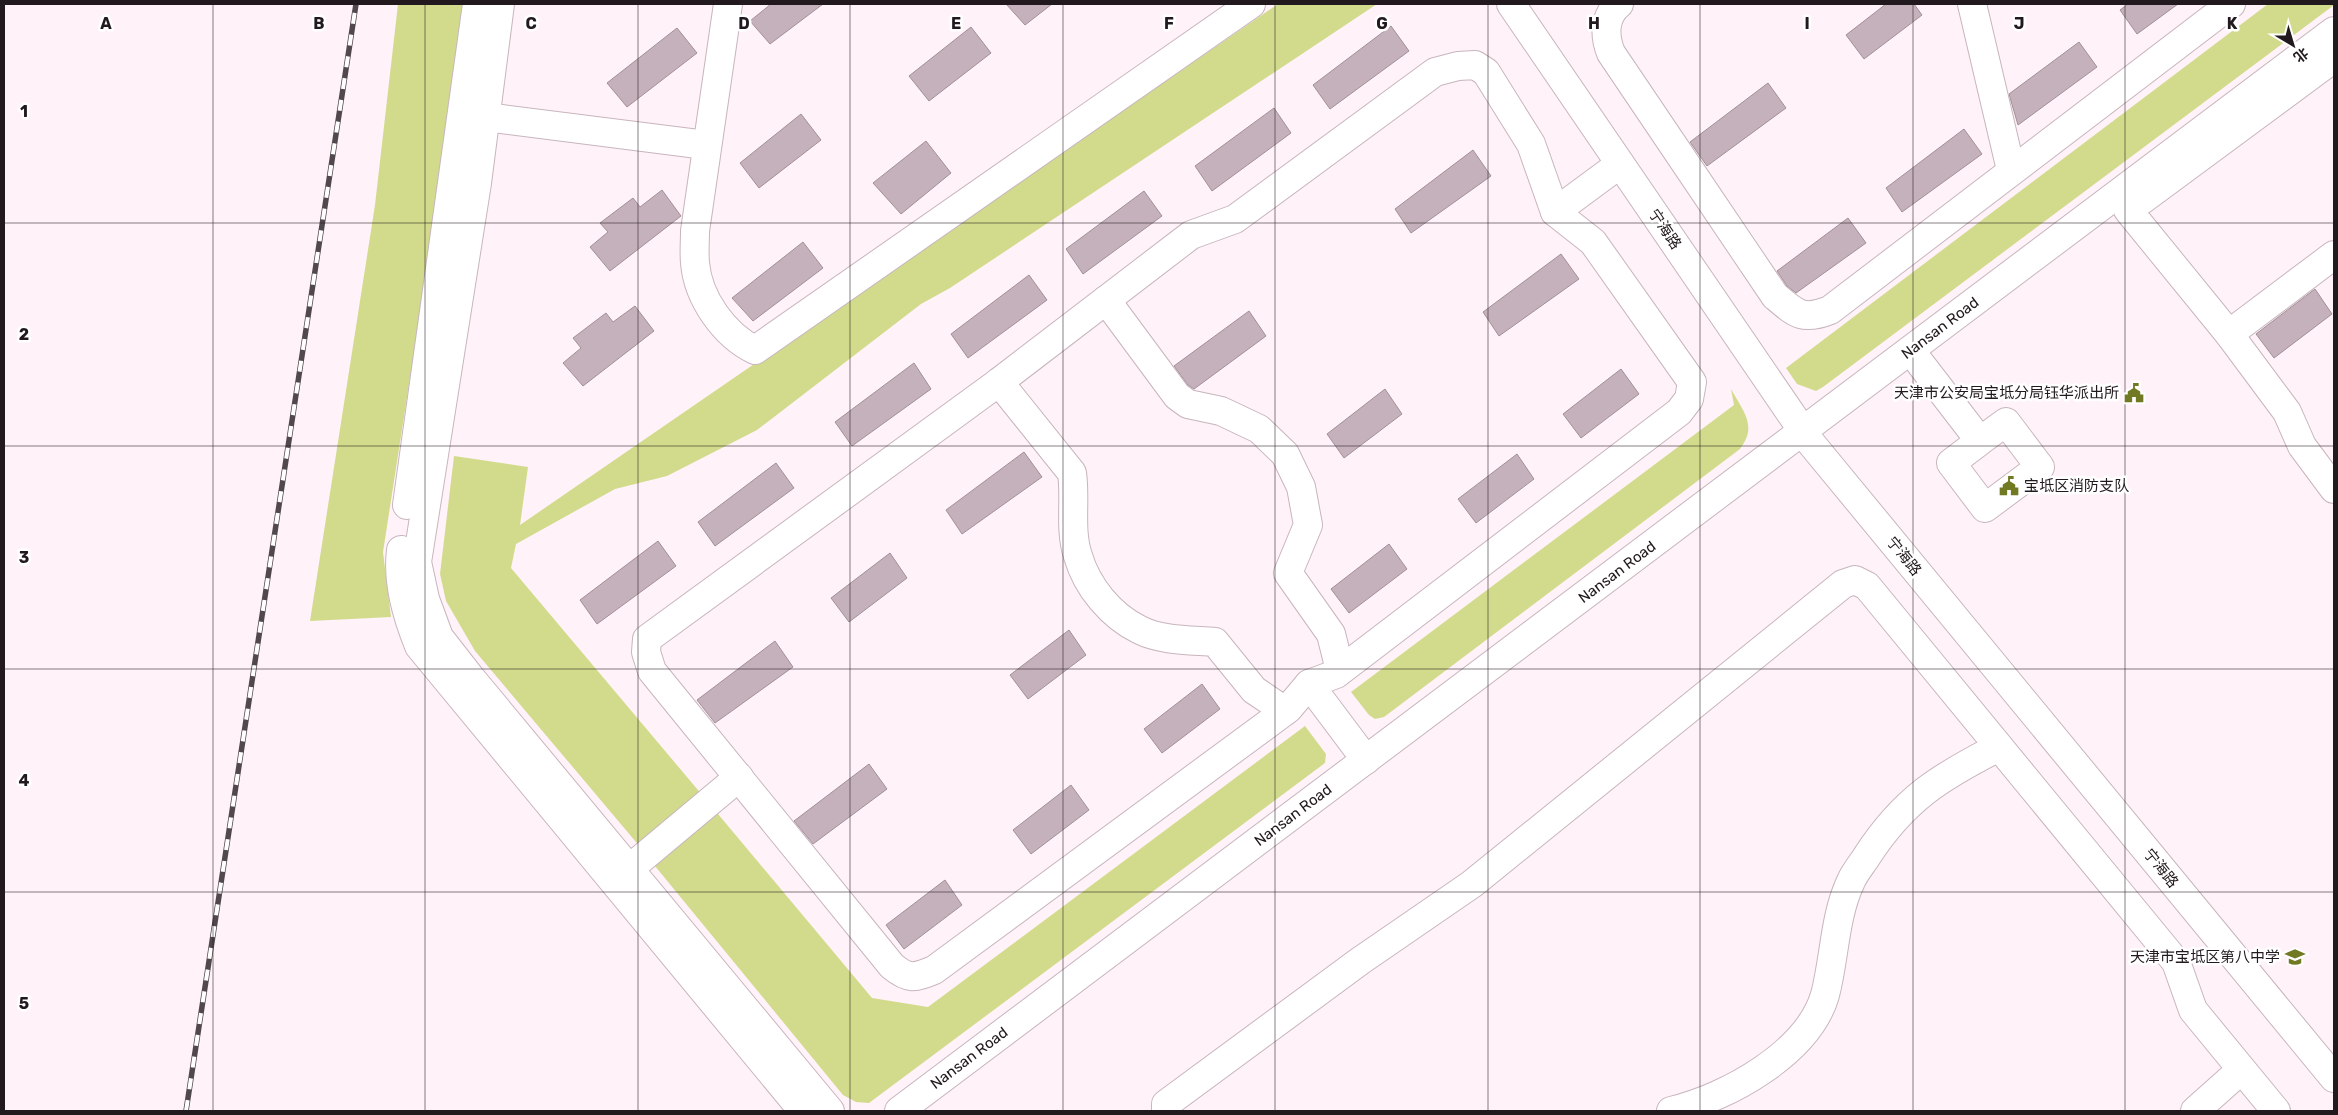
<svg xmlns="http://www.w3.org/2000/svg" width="2338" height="1115" font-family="Rubik,'Noto Sans SC',sans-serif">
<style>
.green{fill:#d2db8c}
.building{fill:#c5b1bb;stroke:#a28f98}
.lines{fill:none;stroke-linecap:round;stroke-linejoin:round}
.minor-casing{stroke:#c8b5be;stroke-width:30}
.major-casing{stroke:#c8b5be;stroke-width:30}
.minor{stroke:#fff;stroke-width:28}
.major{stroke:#fff;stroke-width:28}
.rail-casing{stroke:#51484d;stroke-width:5.5}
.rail{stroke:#fff;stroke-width:4;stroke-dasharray:11;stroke-linecap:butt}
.grid{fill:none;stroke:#21191d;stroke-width:1;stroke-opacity:0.55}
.labels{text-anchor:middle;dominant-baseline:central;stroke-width:5;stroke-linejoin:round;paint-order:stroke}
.street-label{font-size:15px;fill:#21191d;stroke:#fff}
.poi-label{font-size:15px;fill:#21191d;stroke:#fff;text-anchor:end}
.grid-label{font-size:16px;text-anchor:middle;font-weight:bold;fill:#21191d;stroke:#fff;stroke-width:5;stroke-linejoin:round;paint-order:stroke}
</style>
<rect width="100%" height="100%" fill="#fff2f8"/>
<g class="green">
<polygon points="398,4 468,4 383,552 391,617 310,621 375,205"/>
<polygon points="1278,4 1377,4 950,288 921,304 757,430 667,476 615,489 516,544 511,568 703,796 641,848 475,651 446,601 440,574 454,456 528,467 520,525"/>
<polygon points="2268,4 2334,5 1823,387 1816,391 1797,384 1786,368"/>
<path d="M 1731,389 C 1743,411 1758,426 1740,449 L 1384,717 L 1375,719 L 1369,715 L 1351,692 L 1734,405 Z"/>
<polygon points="1305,726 1326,754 1325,763 869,1103 856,1102 843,1095 650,860 713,808 872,998 928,1007"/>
</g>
<g class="building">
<polygon points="771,4 823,4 770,44 750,21"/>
<polygon points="1006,4 1052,4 1025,25"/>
<polygon points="1886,4 1914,4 1922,15 1864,59 1846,35"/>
<polygon points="2128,4 2178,4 2137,34 2120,10"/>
<polygon points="1391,26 1409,51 1330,109 1313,85"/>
<polygon points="971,27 991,53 929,101 909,76"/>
<polygon points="677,28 697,53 627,107 607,83"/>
<polygon points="2079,42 2097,67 2018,125 2009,94"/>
<polygon points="1768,83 1786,108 1707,166 1690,142"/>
<polygon points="1274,108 1291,133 1212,191 1195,166"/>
<polygon points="801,114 821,140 759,188 740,163"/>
<polygon points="1964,129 1982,154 1902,212 1886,188"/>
<polygon points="926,141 951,173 901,214 873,183"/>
<polygon points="1473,150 1491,176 1411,233 1395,209"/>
<polygon points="662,190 681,216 610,271 590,247 608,232 600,223 633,198 640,207"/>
<polygon points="1144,191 1162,216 1083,274 1066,249"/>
<polygon points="1848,218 1866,243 1796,293 1787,286 1777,271"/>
<polygon points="803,242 823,268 753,321 732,298"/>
<polygon points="1561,254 1579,279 1499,336 1483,312"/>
<polygon points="1029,275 1047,300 968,358 951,334"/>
<polygon points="2315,289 2332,314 2274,358 2256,334"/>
<polygon points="635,306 654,331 583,386 563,363 581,348 573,338 606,313 613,322"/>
<polygon points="1249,311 1266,336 1194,389 1188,385 1174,366"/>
<polygon points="914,363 931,389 852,446 835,422"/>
<polygon points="1621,369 1639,394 1581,438 1563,414"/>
<polygon points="1385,389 1402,414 1344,458 1327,434"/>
<polygon points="1024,452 1042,477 962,534 946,510"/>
<polygon points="1517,454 1534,479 1476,523 1458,499"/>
<polygon points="776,463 794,488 715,546 698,522"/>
<polygon points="658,541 676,566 597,624 580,600"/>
<polygon points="1389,544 1407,569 1349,613 1331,589"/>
<polygon points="890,553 907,578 849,622 831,598"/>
<polygon points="1069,630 1086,655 1028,699 1010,675"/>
<polygon points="775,641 793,667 715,723 697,700"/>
<polygon points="1202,684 1220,709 1162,753 1144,729"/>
<polygon points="869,764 887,789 813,844 794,821"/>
<polygon points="1071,785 1089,810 1031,854 1013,830"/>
<polygon points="945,880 962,905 904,949 886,925"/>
</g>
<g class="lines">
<defs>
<g id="minor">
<path d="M 728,4 L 695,231 C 695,242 694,252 695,263 C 698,298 724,335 755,350 L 1251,4"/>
<polyline points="1511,4 1811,443 2334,1078"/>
<path d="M 1619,4 C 1604,16 1604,36 1611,53 L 1775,296 C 1796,314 1803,321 1830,310 L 2231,4"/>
<polyline points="1972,4 2011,170"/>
<path d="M 1475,65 L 1486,72 L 1531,144 L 1555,212 L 1593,242 L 1692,382 L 1689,399 L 1679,412 L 1336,674 L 1309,684 L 1288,709 L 934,970 C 914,978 909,980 892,966 L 652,671 L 646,652 L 647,639 L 999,382 L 1191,235 L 1235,219 L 1435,72 L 1458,66 Z"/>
<polyline points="486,117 706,145"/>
<polyline points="2142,200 2334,58"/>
<polyline points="2128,210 2229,334 2287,412 2302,446 2334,489"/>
<polyline points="1555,212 1620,164"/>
<polyline points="1106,300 1177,396 1188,404 1221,411 1259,429 1285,454 1301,487 1308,525 1288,573 1331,634 1340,670"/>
<polyline points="2229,334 2334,255"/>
<polyline points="1920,363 1980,441 1951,463 1985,508 2040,467 2006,422 1980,441"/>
<path d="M 999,382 L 1072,473 C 1076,500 1069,529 1078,556 C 1087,587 1111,616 1140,630 C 1162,641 1192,640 1215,642 L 1254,690 L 1285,711"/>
<polyline points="1309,684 1366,760"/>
<polyline points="629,869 739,777"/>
<polyline points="899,1111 2334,31"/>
<polyline points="1166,1111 1166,1104 1360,961 1472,884 1843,584 1855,580 1867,586 2176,962 2193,1010 2276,1111"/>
<path d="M 1671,1111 C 1727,1098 1808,1053 1825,995 C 1835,957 1834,917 1851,881 C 1855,872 1862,864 1867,856 C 1904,799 1940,777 1999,747"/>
<polyline points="2195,1111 2241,1070"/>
</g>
<g id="major">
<polyline points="500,4 477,183 417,562 425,599 439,637 471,678 830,1111"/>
<polyline points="407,505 477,4"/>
<path d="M 401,550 C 397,583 407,616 419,646 L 803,1111"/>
</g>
</defs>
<use href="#minor" class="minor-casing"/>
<use href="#major" class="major-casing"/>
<use href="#minor" class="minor"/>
<use href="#major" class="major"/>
<defs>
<polyline id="rail" points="186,1111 356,4"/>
</defs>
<use href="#rail" class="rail-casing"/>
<use href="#rail" class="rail"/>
</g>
<path class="grid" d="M 213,4 L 213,1111M 425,4 L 425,1111M 638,4 L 638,1111M 850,4 L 850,1111M 1063,4 L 1063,1111M 1275,4 L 1275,1111M 1488,4 L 1488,1111M 1700,4 L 1700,1111M 1913,4 L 1913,1111M 2125,4 L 2125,1111M 4,223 L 2334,223M 4,446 L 2334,446M 4,669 L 2334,669M 4,892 L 2334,892"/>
<defs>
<symbol id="civic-bare" viewBox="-9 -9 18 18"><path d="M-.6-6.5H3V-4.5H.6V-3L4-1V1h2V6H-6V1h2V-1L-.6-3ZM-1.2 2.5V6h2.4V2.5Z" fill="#727923" stroke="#fff" stroke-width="2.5" paint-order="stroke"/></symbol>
<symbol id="school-bare" viewBox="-9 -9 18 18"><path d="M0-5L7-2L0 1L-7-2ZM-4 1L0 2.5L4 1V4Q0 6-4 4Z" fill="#727923" stroke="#fff" stroke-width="2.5" paint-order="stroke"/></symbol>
</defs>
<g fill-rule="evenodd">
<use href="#civic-bare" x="2120" y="379" width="28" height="28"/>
<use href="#civic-bare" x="1995" y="472" width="28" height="28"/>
<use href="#school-bare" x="2281" y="943" width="28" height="28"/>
</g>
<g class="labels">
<g class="street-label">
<text transform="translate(1665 229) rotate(56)">宁海路</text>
<text transform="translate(1940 328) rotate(-37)">Nansan Road</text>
<text transform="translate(1904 556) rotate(51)">宁海路</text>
<text transform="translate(1617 572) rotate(-37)">Nansan Road</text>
<text transform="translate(1293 815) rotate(-37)">Nansan Road</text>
<text transform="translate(2161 868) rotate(51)">宁海路</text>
<text transform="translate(969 1058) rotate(-37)">Nansan Road</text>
</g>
<g class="poi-label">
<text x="2119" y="393">天津市公安局宝坻分局钰华派出所</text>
<text x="2024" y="486" text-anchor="start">宝坻区消防支队</text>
<text x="2280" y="957">天津市宝坻区第八中学</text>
</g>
</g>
<g class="grid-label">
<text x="106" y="29">A</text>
<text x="319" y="29">B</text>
<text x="531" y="29">C</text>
<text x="744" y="29">D</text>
<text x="956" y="29">E</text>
<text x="1169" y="29">F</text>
<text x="1382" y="29">G</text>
<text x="1594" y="29">H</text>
<text x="1807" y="29">I</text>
<text x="2019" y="29">J</text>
<text x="2232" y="29">K</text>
<text x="24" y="117">1</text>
<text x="24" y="340">2</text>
<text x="24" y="563">3</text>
<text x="24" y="786">4</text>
<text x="24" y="1009">5</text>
</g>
<rect width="2338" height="1115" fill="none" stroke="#21191d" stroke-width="10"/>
<g transform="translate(2293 45) rotate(142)" stroke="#ffffff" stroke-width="4" paint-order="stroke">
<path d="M0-4L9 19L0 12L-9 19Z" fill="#21191d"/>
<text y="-8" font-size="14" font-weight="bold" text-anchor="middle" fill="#21191d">北</text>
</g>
</svg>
